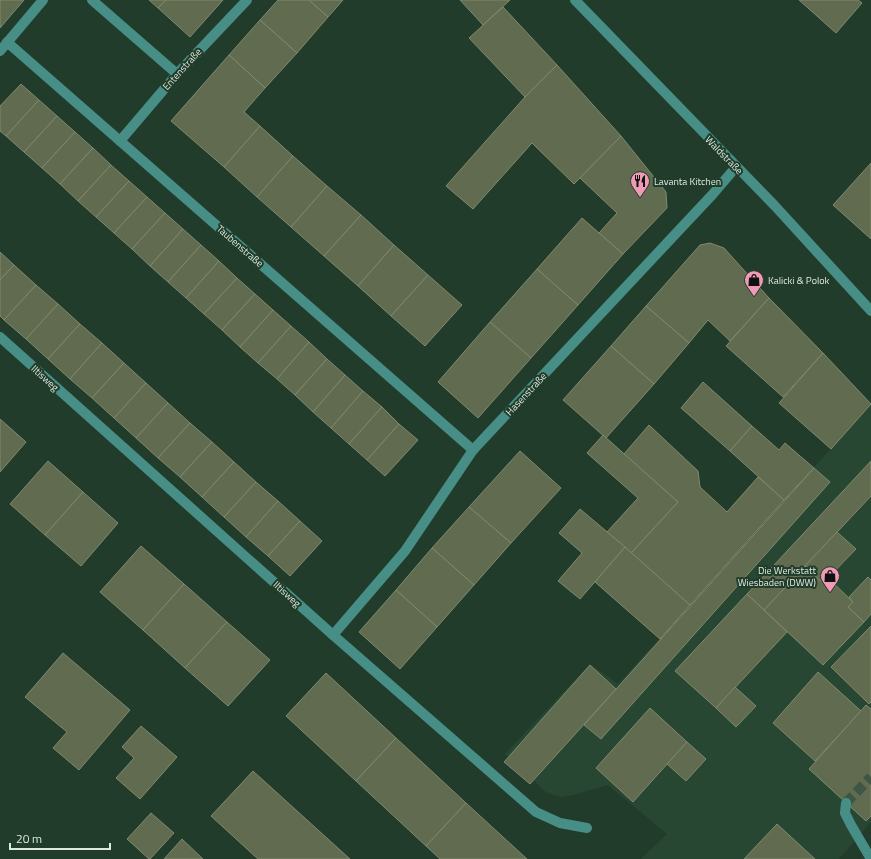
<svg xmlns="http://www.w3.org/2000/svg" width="871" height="859" font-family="'Titillium Web',sans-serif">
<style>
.built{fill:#274733}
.building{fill:#616b4f;stroke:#808a6d}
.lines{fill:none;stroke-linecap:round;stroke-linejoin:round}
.minor-tunnel{stroke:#3e5646;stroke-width:10;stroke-dasharray:10 5;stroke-linecap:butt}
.minor{stroke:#468e86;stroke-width:10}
.labels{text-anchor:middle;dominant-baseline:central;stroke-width:4;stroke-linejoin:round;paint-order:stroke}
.street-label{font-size:10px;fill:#dcebe0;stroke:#223c2b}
.poi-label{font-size:10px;fill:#dcebe0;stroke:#223c2b;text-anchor:start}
</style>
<rect width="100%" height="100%" fill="#223c2b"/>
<polygon class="built" points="871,404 871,822 839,859 641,859 667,834 608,785 573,795 561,797 547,793 505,754 590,664 618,684"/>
<g class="building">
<polygon points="0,0 24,0 0,28"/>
<polygon points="149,0 166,0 158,8"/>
<polygon points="166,0 223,0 190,37 158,8"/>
<polygon points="278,0 309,0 328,17 297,53 260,20"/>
<polygon points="309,0 343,0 328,17"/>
<polygon points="460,0 510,0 483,25"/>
<polygon points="799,0 858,0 862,3 836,33"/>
<polygon points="503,7 557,65 525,97 469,38"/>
<polygon points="260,20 297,53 265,88 229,55"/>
<polygon points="229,55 265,88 244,112 260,126 224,167 171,121"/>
<polygon points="557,65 621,136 574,184 532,143 473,209 446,186 525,97"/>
<polygon points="21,84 39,100 6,136 0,131 0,106"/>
<polygon points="39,100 57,116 24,152 6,136"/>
<polygon points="57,116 75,132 42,168 24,152"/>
<polygon points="260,126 293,156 257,197 224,167"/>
<polygon points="75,132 93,148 60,184 42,168"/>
<polygon points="621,136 666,192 667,208 623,254 599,233 617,213 580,178"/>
<polygon points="93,148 111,165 78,201 60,184"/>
<polygon points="293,156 327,186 291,227 257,197"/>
<polygon points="871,163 871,239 833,205"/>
<polygon points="111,165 129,181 96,217 78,201"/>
<polygon points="129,181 147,197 114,233 96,217"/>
<polygon points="327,186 361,215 324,256 291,227"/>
<polygon points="147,197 165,213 132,249 114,233"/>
<polygon points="165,213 183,229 150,266 132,249"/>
<polygon points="361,215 394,245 358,286 324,256"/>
<polygon points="582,218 623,254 578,305 537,269"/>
<polygon points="183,229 201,245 168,282 150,266"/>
<polygon points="710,243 724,248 769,298 730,341 708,320 689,343 646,306 700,245"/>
<polygon points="201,245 219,261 186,298 168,282"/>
<polygon points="394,245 428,275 391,316 358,286"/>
<polygon points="0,252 14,265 0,280"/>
<polygon points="219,261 237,278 204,314 186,298"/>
<polygon points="14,265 36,285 4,320 0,316 0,280"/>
<polygon points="537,269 578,305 531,358 490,322"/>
<polygon points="428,275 462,305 425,346 391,316"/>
<polygon points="237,278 255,294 222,330 204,314"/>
<polygon points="36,285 58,304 26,339 4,320"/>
<polygon points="255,294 273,310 240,347 222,330"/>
<polygon points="769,298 823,353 783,397 726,346"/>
<polygon points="58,304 80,324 48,359 26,339"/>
<polygon points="646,306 689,343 654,384 611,346"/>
<polygon points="273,310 291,326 258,363 240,347"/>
<polygon points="490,322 531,358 478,418 438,382"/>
<polygon points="80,324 102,343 70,379 48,359"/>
<polygon points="291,326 309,342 277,379 258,363"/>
<polygon points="309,342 327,359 295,395 277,379"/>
<polygon points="102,343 124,363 92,398 70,379"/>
<polygon points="611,346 654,384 606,438 563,400"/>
<polygon points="823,353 871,404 831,449 779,403"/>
<polygon points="327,359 345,375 313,412 295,395"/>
<polygon points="124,363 146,383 114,418 92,398"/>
<polygon points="345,375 363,391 331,428 313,412"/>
<polygon points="703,382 752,426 730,451 681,408"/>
<polygon points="146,383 168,403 136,438 114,418"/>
<polygon points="363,391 382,407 349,444 331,428"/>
<polygon points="168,403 190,423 158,458 136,438"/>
<polygon points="382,407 399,424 367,460 349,444"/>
<polygon points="0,419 26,442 0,472"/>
<polygon points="190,423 212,442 180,477 158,458"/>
<polygon points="399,424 418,440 385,476 367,460"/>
<polygon points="649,425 698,471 700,487 727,512 758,477 784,500 690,605 631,553 678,502 624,454"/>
<polygon points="752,426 779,450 785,443 814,468 784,500 730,451"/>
<polygon points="603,435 678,502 631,553 607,532 638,498 587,453"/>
<polygon points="212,442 234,462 202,497 180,477"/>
<polygon points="520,451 561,488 511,543 469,507"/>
<polygon points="48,461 83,492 45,535 10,504"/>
<polygon points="871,461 871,496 764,610 747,594"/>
<polygon points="234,462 256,482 224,517 202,497"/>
<polygon points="814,468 830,482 601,739 584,725"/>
<polygon points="256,482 278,501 246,537 224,517"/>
<polygon points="83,492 118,523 81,566 45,535"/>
<polygon points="278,501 300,521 268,556 246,537"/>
<polygon points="469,507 511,543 474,585 432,548"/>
<polygon points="580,509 625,547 580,599 558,581 582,553 559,533"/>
<polygon points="300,521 322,541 290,576 268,556"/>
<polygon points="837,532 856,549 828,578 825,575 820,581 805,566"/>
<polygon points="141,546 184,584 143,630 100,592"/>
<polygon points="625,547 690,605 660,639 595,582"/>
<polygon points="432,548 474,585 437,627 396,590"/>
<polygon points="805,566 820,581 825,575 853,602 848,607 864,622 823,665 764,610"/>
<polygon points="868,577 871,580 871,614 864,622 848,607 853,602 849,597"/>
<polygon points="184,584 227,622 185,668 143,630"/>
<polygon points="396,590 437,627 400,669 359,632"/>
<polygon points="747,594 787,632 716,708 675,671"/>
<polygon points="227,622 270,660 228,706 185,668"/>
<polygon points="871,626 871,702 869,704 831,667"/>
<polygon points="63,653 130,710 79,770 53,748 67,732 25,697"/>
<polygon points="590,665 616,689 530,784 504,762"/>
<polygon points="818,672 861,711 815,761 773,723"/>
<polygon points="326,673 396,738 356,781 286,716"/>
<polygon points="735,687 756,706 736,727 716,708"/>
<polygon points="866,705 871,709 871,816 866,821 809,769"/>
<polygon points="650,708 687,742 633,802 596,768"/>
<polygon points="141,726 177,757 140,799 116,778 134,758 122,747"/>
<polygon points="396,738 466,803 426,846 356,781"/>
<polygon points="687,742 706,759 686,781 667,764"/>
<polygon points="253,771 350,859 258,859 211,816"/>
<polygon points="466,803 527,859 440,859 426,846"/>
<polygon points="151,813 174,833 150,859 149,859 127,839"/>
<polygon points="777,824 815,859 744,859"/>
<polygon points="182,839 203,859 164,859"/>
</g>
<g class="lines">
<polyline class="minor-tunnel" points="846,803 871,777"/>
<g class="minor">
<polyline points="92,0 177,74"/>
<polyline points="575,0 775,206 871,311"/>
<polyline points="7,42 473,450"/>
<polyline points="0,51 43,0"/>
<polyline points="120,141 177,74 247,0"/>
<polyline points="0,337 333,635 536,812 560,823 587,828"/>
<polyline points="333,635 405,551 473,450 712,195 736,167"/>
<polyline points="846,803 845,813 851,825 871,859"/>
</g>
</g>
<defs>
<symbol id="restaurant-pin" viewBox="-11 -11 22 30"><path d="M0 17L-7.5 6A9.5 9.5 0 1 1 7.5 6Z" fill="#f09ab6" stroke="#223c2b"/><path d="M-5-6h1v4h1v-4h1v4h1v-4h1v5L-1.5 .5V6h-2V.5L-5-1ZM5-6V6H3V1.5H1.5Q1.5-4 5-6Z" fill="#111"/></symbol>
<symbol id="shop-pin" viewBox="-11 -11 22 30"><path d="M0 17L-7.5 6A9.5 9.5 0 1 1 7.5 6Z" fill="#f09ab6" stroke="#223c2b"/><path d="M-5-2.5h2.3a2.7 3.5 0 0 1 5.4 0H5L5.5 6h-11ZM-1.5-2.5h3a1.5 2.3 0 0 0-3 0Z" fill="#111"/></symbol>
</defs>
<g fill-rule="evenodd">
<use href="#restaurant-pin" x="629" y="170" width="22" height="30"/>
<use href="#shop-pin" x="743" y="269" width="22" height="30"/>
<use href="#shop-pin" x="819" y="565" width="22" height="30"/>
</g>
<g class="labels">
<g class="street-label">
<text transform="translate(182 69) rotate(-48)">Entenstraße</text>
<text transform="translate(724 155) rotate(46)">Waldstraße</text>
<text transform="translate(240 246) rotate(41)">Taubenstraße</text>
<text transform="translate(45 378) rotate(42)">Iltisweg</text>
<text transform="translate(526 394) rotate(-47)">Hasenstraße</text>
<text transform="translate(287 594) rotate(42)">Iltisweg</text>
</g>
<g class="poi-label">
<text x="654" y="181">Lavanta Kitchen</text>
<text x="768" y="280">Kalicki &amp; Polok</text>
<text x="816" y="570" text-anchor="end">Die Werkstatt<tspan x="816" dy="12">Wiesbaden (DWW)</tspan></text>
</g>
</g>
<path d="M10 843v6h100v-6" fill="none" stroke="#dcebe0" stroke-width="2"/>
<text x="16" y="843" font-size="12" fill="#dcebe0" stroke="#223c2b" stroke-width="3" paint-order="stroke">20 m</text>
</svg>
